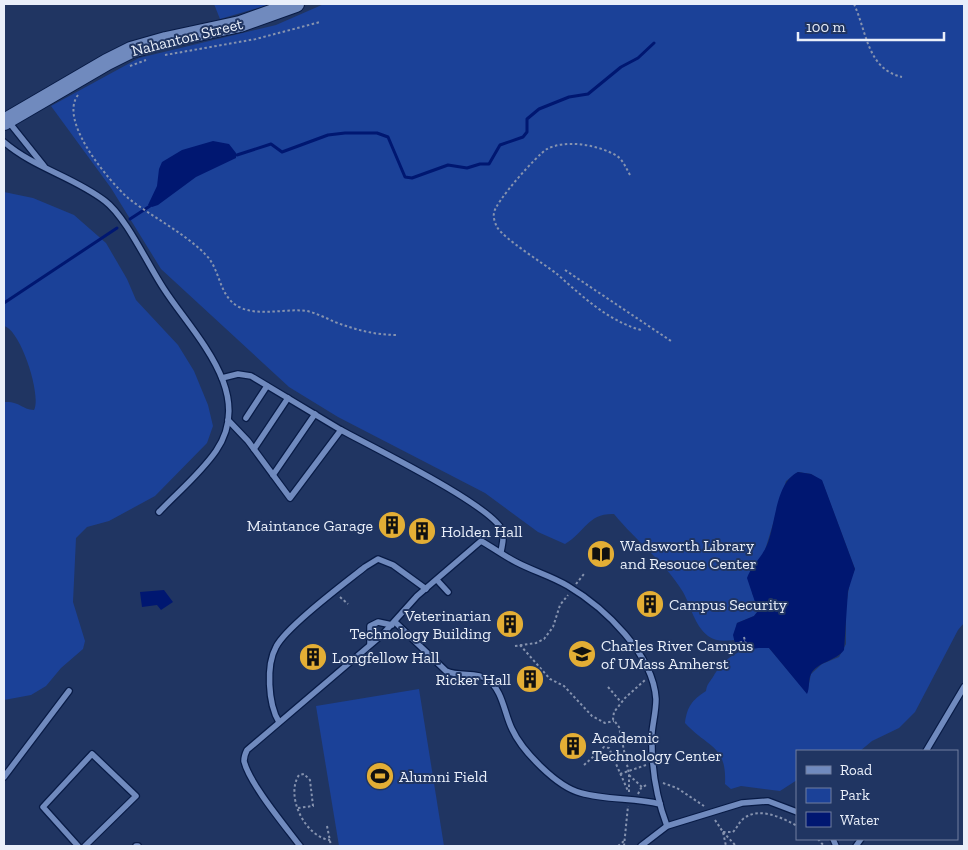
<svg xmlns="http://www.w3.org/2000/svg" width="968" height="850" font-family="'Zilla Slab',serif">
<style>
.green{fill:#1b4198}
.water{fill:#001771}
.lines{fill:none;stroke-linecap:round;stroke-linejoin:round}
.stream{stroke:#001771;stroke-width:3}
.lane-casing{stroke:#081b46;stroke-width:8}
.secondary-casing{stroke:#081b46;stroke-width:18}
.path{stroke:#8693af;stroke-width:2;stroke-dasharray:2.5 2.5;stroke-linecap:butt}
.lane{stroke:#708abe;stroke-width:5.5}
.secondary{stroke:#708abe;stroke-width:16}
.labels{text-anchor:middle;dominant-baseline:central;stroke-width:4;stroke-linejoin:round;paint-order:stroke}
.street-label{font-size:16px;fill:#e9effa;stroke:#203562}
.poi-label{font-size:16px;fill:#e9effa;stroke:#203562;text-anchor:start}
</style>
<rect width="100%" height="100%" fill="#203562"/>
<g class="green">
<polygon points="214,4 272,4 220,19"/>
<path d="M 324,4 L 964,4 L 964,623 L 958,630 L 915,712 L 899,728 L 872,741 L 860,751 L 797,751 L 797,780 L 780,791 L 741,786 L 731,789 L 725,784 C 727,745 708,748 685,723 C 687,707 692,700 706,691 C 707,684 709,683 713,677 C 724,657 745,644 769,648 L 807,693 L 811,674 L 822,664 L 839,657 L 846,644 L 846,606 L 850,581 L 855,569 L 822,481 L 811,474 L 798,472 L 786,481 L 752,593 L 757,603 L 758,611 L 754,616 L 737,623 L 734,640 C 725,641 716,642 708,636 C 694,625 691,606 683,592 C 665,562 636,541 614,514 C 588,513 585,532 565,544 L 538,532 L 485,493 L 338,417 L 289,387 L 161,269 L 111,188 L 51,106 L 139,58 L 276,25 Z"/>
<path d="M 4,192 L 33,198 L 74,215 L 106,243 L 127,279 L 136,300 L 178,345 L 194,371 L 208,405 L 213,426 L 207,443 L 155,496 L 109,521 L 87,527 L 76,538 L 73,602 L 85,641 L 83,649 L 61,668 L 46,686 L 31,695 L 4,700 L 4,402 C 20,401 21,409 34,410 C 42,395 20,329 4,326 Z"/>
<polygon points="419,689 444,846 339,846 316,706"/>
</g>
<g class="water">
<polygon points="213,141 229,144 236,153 236,158 196,177 158,205 152,207 148,205 157,186 159,169 162,162 182,150"/>
<path d="M 798,472 L 811,474 L 822,480 L 855,569 L 848,591 L 844,650 C 836,661 817,662 811,674 C 808,680 810,688 807,694 L 769,648 L 758,648 L 737,652 L 733,635 L 737,623 L 754,616 L 758,611 L 747,578 C 751,566 762,557 767,545 C 776,524 775,483 798,472 Z"/>
<polygon points="164,590 173,602 161,610 157,605 142,607 140,592"/>
</g>
<g class="lines">
<g class="stream">
<polyline points="237,155 271,144 282,152 328,135 345,133 377,133 388,137 405,177 412,178 448,165 467,168 480,164 489,164 500,145 523,137 527,132 527,119 539,109 569,97 588,94 621,67 638,58 654,43"/>
<polyline points="130,219 150,206"/>
<polyline points="4,303 117,228"/>
</g>
<defs>
<g id="lane">
<polyline points="8,121 44,166"/>
<path d="M 4,142 C 34,168 74,177 105,201 C 126,217 148,265 164,289 C 193,334 256,393 216,451 C 200,474 178,492 159,512"/>
<polyline points="222,378 238,374 251,376 341,430 290,498 248,441 228,420"/>
<polyline points="246,418 267,386"/>
<path d="M 341,430 C 370,446 491,505 502,530 C 505,537 502,545 501,552"/>
<polyline points="254,449 288,398"/>
<polyline points="273,475 315,414"/>
<polyline points="437,580 448,592"/>
<path d="M 395,622 L 446,671 C 459,677 476,672 487,679 C 503,690 504,713 512,729 C 522,751 557,787 581,793 C 606,800 634,798 660,804"/>
<polyline points="370,644 370,626 378,622 392,625"/>
<path d="M 279,722 C 268,704 266,665 276,647 C 286,627 345,583 365,567 L 378,559 L 393,565 L 426,589"/>
<polyline points="926,751 964,687"/>
<polyline points="4,777 69,691"/>
<polyline points="833,839 836,846"/>
<polyline points="78,846 43,807 92,754 136,796 85,846"/>
<polyline points="136,846 138,846"/>
<path d="M 300,846 C 285,826 249,783 244,761 C 244,756 245,754 247,750 L 382,635 L 417,596 L 481,541 C 492,547 504,556 516,562 C 533,571 551,576 568,586 C 605,608 653,654 656,699 C 656,711 653,722 652,733 C 651,765 656,797 667,826"/>
<polyline points="641,846 667,826 742,803 768,801 797,812"/>
<polyline points="856,846 861,839"/>
</g>
<polyline id="secondary" points="4,122 107,62 131,50 166,40 240,24 296,4"/>
</defs>
<use href="#lane" class="lane-casing"/>
<use href="#secondary" class="secondary-casing"/>
<g class="path">
<path d="M 854,4 C 867,32 867,69 902,77"/>
<polyline points="165,55 256,39 320,22"/>
<polyline points="130,66 146,60"/>
<path d="M 78,95 C 58,121 109,181 128,198 C 152,217 183,232 205,254 C 221,269 218,296 239,307 C 260,317 284,308 307,311 C 316,313 326,318 335,322 C 356,330 375,335 398,335"/>
<path d="M 630,175 C 626,168 623,160 617,156 C 599,145 566,139 547,149 C 537,155 495,202 494,213 C 493,217 495,223 497,227 C 504,239 543,263 557,274 C 582,296 608,321 641,330"/>
<polyline points="565,270 671,341"/>
<polyline points="576,584 584,574"/>
<polyline points="340,597 348,604"/>
<polyline points="744,637 746,645"/>
<polyline points="735,644 745,641"/>
<polyline points="520,645 550,679 564,686 592,716 605,723 614,721"/>
<polyline points="515,646 536,643 544,639 553,627 560,605 568,595"/>
<polyline points="608,687 621,702"/>
<polyline points="584,765 604,747 609,748 628,791"/>
<polyline points="620,774 646,765"/>
<polyline points="629,775 642,787"/>
<polyline points="663,783 677,788 704,806"/>
<polyline points="629,792 629,774 619,727 613,719 614,712 625,698 645,680"/>
<polyline points="638,794 641,788 648,784"/>
<path d="M 298,808 L 313,806 L 310,780 L 304,774 L 299,775 C 285,796 305,837 330,840"/>
<polyline points="715,820 723,832 726,846"/>
<polyline points="327,826 331,846"/>
<path d="M 723,832 L 733,832 C 737,828 739,822 743,819 C 759,806 783,818 797,826"/>
<polyline points="723,832 736,846"/>
<polyline points="818,839 824,846"/>
<polyline points="618,846 624,841"/>
<polyline points="624,846 628,806"/>
</g>
<use href="#lane" class="lane"/>
<use href="#secondary" class="secondary"/>
</g>
<defs>
<symbol id="building-disc" viewBox="-11 -11 22 22"><circle r="9.5" fill="#e3ae35" stroke="#203562"/><path d="M-4-6H4V6H1V3H-1V6H-4ZM-2.5-4.3h1.7v1.8h-1.7ZM.8-4.3h1.7v1.8H.8ZM-2.5-1h1.7V.8h-1.7ZM.8-1h1.7V.8H.8Z" fill="#111"/></symbol>
<symbol id="library-disc" viewBox="-11 -11 22 22"><circle r="9.5" fill="#e3ae35" stroke="#203562"/><path d="M-6-4Q-3-5.5-.7-3.5V5Q-3 3-6 4ZM6-4Q3-5.5 .7-3.5V5Q3 3 6 4Z" fill="#111"/></symbol>
<symbol id="university-disc" viewBox="-11 -11 22 22"><circle r="9.5" fill="#e3ae35" stroke="#203562"/><path d="M0-5L7-2L0 1L-7-2ZM-4 1L0 2.5L4 1V4Q0 6-4 4Z" fill="#111"/></symbol>
<symbol id="stadium-disc" viewBox="-11 -11 22 22"><circle r="9.5" fill="#e3ae35" stroke="#203562"/><path d="M0-5a6.5 5 0 1 0 0 10a6.5 5 0 1 0 0-10ZM-3.5-1.8h7v3.6h-7Z" fill="#111"/></symbol>
</defs>
<g fill-rule="evenodd">
<use href="#building-disc" x="376" y="509" width="32" height="32"/>
<use href="#building-disc" x="406" y="515" width="32" height="32"/>
<use href="#library-disc" x="585" y="538" width="32" height="32"/>
<use href="#building-disc" x="634" y="588" width="32" height="32"/>
<use href="#building-disc" x="494" y="608" width="32" height="32"/>
<use href="#university-disc" x="566" y="638" width="32" height="32"/>
<use href="#building-disc" x="297" y="641" width="32" height="32"/>
<use href="#building-disc" x="514" y="663" width="32" height="32"/>
<use href="#building-disc" x="557" y="730" width="32" height="32"/>
<use href="#stadium-disc" x="364" y="760" width="32" height="32"/>
</g>
<g class="labels">
<g class="street-label">
<text transform="translate(187 37) rotate(-14)">Nahanton Street</text>
</g>
<g class="poi-label">
<text x="373" y="525" text-anchor="end">Maintance Garage</text>
<text x="441" y="531">Holden Hall</text>
<text x="620" y="545">Wadsworth Library<tspan x="620" dy="18">and Resouce Center</tspan></text>
<text x="669" y="604">Campus Security</text>
<text x="491" y="615" text-anchor="end">Veterinarian<tspan x="491" dy="18">Technology Building</tspan></text>
<text x="601" y="645">Charles River Campus<tspan x="601" dy="18">of UMass Amherst</tspan></text>
<text x="332" y="657">Longfellow Hall</text>
<text x="511" y="679" text-anchor="end">Ricker Hall</text>
<text x="592" y="737">Academic<tspan x="592" dy="18">Technology Center</tspan></text>
<text x="399" y="776">Alumni Field</text>
</g>
</g>
<rect width="968" height="850" fill="none" stroke="#e9effa" stroke-width="10"/>
<rect x="796" y="750" width="162" height="90" fill="#203562" stroke="#707f9f"/>
<rect x="806" y="766" width="25" height="8" fill="#708abe" stroke="#707f9f"/>
<text x="840" y="775" font-size="15" fill="#e9effa">Road</text>
<rect x="806" y="788" width="25" height="15" fill="#1b4198" stroke="#707f9f"/>
<text x="840" y="800" font-size="15" fill="#e9effa">Park</text>
<rect x="806" y="812" width="25" height="15" fill="#001771" stroke="#707f9f"/>
<text x="840" y="825" font-size="15" fill="#e9effa">Water</text>
<path d="M798 32v8h146v-8" fill="none" stroke="#e9effa" stroke-width="2.5"/>
<text x="806" y="32" font-size="15" fill="#e9effa" stroke="#203562" stroke-width="4" paint-order="stroke">100 m</text>
</svg>
